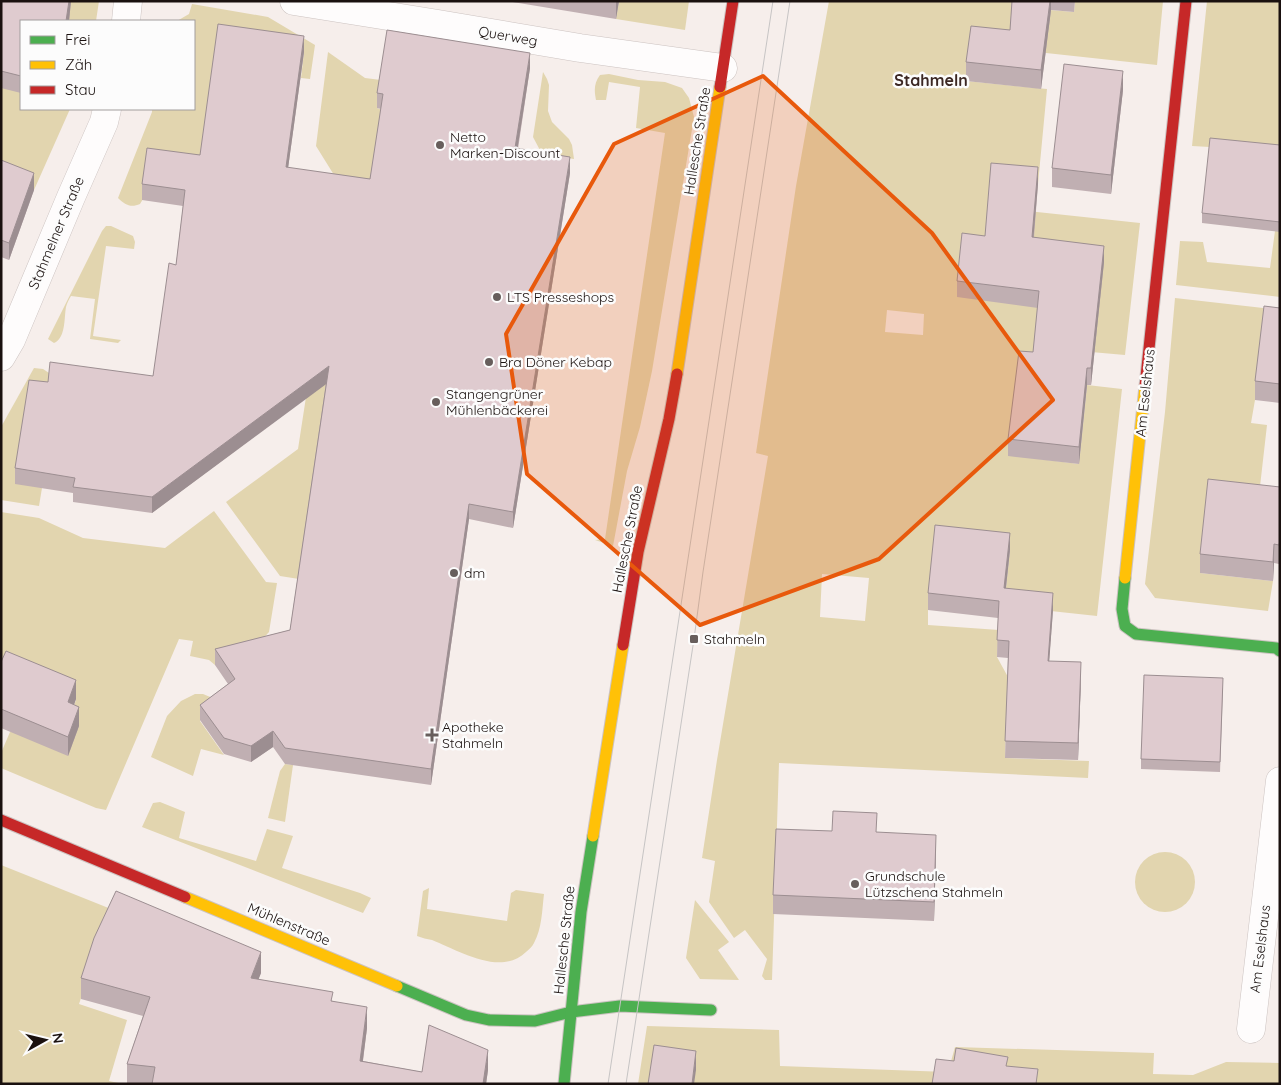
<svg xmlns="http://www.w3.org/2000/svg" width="1281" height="1085" font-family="Quicksand,sans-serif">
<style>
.green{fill:#e2d5af;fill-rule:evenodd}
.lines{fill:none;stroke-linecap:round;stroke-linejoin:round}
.street-casing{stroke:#ccc3c1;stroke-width:29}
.fast-casing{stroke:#ccc3c1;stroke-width:13}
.slow-casing{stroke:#ccc3c1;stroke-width:13}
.jam-casing{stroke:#ccc3c1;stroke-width:13}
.street{stroke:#fefcfc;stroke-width:28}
.fast{stroke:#4caf50;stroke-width:11}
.slow{stroke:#ffc107;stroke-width:11}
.jam{stroke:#c62828;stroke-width:11}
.tram{stroke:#c6c4c4;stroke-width:1}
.wall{fill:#c0afb2}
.shaded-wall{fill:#9c8e91}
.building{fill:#dfcbcf;stroke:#9c8e91}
.marked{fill:#e8590c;fill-opacity:0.2;stroke:#e8590c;stroke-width:4;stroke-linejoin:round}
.poi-dot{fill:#675e5c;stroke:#fcfcfc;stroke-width:2}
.labels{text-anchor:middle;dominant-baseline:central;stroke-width:5;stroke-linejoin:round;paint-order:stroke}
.street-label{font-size:14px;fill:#1a110f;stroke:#fcfcfc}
.poi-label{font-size:14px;fill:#1a110f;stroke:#fcfcfc;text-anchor:start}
.quarter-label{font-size:16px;font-weight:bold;fill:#3b2723;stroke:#fcfcfc}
</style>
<rect width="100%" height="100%" fill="#f6eeeb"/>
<g class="green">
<polygon points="1,1 99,1 96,21 21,21 21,109 70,109 34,190 1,178"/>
<polygon points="619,1 689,1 685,30 616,19"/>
<path d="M 829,1 L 1014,1 L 1013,7 L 1074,12 L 1075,1 L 1163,1 L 1157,65 L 971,45 L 966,81 L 1047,89 L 1038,184 L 992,180 L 989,207 L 1140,223 L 1125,355 L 1057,349 L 1008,455 L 1079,464 L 1087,385 L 1122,389 L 1097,616 L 1004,606 L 1010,550 L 935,542 L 928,610 L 928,625 L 999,630 L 997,657 L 1008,677 L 1005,758 L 1089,761 L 1088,778 L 779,763 L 772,980 L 765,980 L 762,976 L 767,959 L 745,930 L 734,938 L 709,902 L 715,861 L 702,858 L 717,760 L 768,456 L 756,453 L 796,186 ZM 887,310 L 924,314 L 923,335 L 885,332 ZM 822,574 L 869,578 L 865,621 L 820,617 Z"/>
<polygon points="1207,1 1280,1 1280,201 1210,147 1192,146"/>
<path d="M 192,4 L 268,17 L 315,45 L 310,79 L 301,78 L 304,52 L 200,166 L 143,199 L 140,204 C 131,208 125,205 118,198 L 152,112 L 152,109 L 194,109 L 194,21 L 177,21 L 189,14 Z"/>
<polygon points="328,52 365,78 381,80 377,108 383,110 368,209 339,183 316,146"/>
<polygon points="543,72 547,79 549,85 548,111 552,122 569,139 572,145 574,159 542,154 533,137"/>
<path d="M 609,74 L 638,80 L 665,82 L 682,88 L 689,98 L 694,117 L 652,371 L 640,427 L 627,471 L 613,546 L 595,540 L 605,539 L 665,133 L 636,128 L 640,87 L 609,82 L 606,100 L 596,100 C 594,90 594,83 600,75 Z"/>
<path d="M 106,226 L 111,226 L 133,236 L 135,242 L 134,249 L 106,246 L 93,336 L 121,340 L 118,343 L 90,339 L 95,299 L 71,296 C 69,299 67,303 66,307 C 64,318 66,338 54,343 L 48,339 L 102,231 Z"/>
<polygon points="1275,231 1280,231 1280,297 1176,285 1180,241 1203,242 1207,262 1270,268"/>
<polygon points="326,267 345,271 299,579 280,576 226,502 298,449"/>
<polygon points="1175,298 1280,310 1255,400 1251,423 1267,425 1258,504 1200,573 1273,581 1268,611 1155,598 1145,584 1165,412"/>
<polygon points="34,368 43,369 49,373 42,488 39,506 1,500 1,427"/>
<polygon points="214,511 266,582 277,583 269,632 246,657 215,665 209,660 190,656 193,641 179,639 106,810 96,808 1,768 1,753 10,732 68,721 76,700 1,681 1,512 39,518 83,538 165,548"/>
<polygon points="195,694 203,694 215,699 200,721 224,755 201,749 193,776 151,757 167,716 181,701"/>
<polygon points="285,764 293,765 285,822 268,818 280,771"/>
<polygon points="160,802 185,812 179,838 256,861 267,829 293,836 282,868 360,893 371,898 363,913 142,827 153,803"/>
<circle cx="1165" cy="882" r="30"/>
<polygon points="1,865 116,911 94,959 79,1004 127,1020 109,1081 123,1084 1,1084"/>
<path d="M 429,888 L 427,909 L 507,921 L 511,893 L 516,890 L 544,894 C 542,911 542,928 534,943 C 532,947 529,949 526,952 C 500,977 458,950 432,940 C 427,939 422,938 417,936 L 423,891 Z"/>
<polygon points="695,900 729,942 718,950 739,980 700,979 686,958"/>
<polygon points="647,1026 779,1030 780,1066 948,1072 955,1047 1154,1053 1153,1074 1193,1075 1226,1062 1280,1063 1280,1084 638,1084"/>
</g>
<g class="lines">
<defs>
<g id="street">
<polyline points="294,1 438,24 580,48 723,68"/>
<polyline points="126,21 128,1"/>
<polyline points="1,357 11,340 71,197 104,122 107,109"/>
<polyline points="1251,1029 1280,781"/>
</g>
<g id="fast">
<polyline points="1125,578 1122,609 1125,626 1136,634 1276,648 1280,651"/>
<polyline points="397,986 466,1015 489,1020 535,1021 571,1012 620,1006 711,1010"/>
<polyline points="564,1084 581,912 593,836"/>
</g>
<g id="slow">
<polyline points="677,374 720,87"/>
<polyline points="1125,578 1145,386"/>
<polyline points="593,836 623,645"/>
<polyline points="185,897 397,986"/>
</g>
<g id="jam">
<polyline points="720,87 733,1"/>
<polyline points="1145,386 1186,1"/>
<polyline points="623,645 638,552 669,419 677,374"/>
<polyline points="1,820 185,897"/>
</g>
</defs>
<use href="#street" class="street-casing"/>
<use href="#fast" class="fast-casing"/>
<use href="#slow" class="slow-casing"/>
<use href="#jam" class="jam-casing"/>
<use href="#street" class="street"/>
<use href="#fast" class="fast"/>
<use href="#slow" class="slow"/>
<use href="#jam" class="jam"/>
<g class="tram">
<polyline points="608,1084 773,1"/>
<polyline points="626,1084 694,639 703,572 790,1"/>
</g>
</g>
<g class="wall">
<polygon points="1,1 71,1 69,21 21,21 21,93 1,88"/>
<polygon points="507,1 619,1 616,19"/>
<polygon points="1012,1 1075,1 1074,12 1051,10 1041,89 966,81 966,62 1010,30"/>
<polygon points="304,52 288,168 370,179 381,109 377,108 377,93 530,68 518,149 570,173 513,528 469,519 431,785 285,764 273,747 251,762 224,754 200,720 200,705 228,684 215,665 215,649 290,630 326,383 152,513 73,502 73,493 15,484 15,468 48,382 153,376 176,265 183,206 142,200 142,184 200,155"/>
<polygon points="1123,90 1111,194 1052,187 1052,168"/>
<polygon points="1280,145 1280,232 1202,223 1202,213"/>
<polygon points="1,160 34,190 9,260 1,257"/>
<polygon points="1038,184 1034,237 1104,262 1091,385 1087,385 1079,464 1008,456 1008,439 1033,352 1038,308 957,297 957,281 985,236"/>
<polygon points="1280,308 1280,403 1255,400 1255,381"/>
<polygon points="1280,487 1279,564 1274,563 1273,581 1200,573 1200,554"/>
<polygon points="1010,550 1006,588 1053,610 1049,661 1081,679 1078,760 1005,758 1008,658 997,657 998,618 928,610 928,593"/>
<polygon points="1,662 76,699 74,705 79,726 68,756 1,728"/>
<polygon points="1223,688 1220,772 1141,769 1141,759"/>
<polygon points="832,831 877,832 936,854 934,921 773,914 773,895"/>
<polygon points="261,973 258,979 333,1001 367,1028 363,1061 422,1072 488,1070 486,1084 127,1084 127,1064 143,1016 81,999 81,978"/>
</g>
<g class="shaded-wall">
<polygon points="69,1 71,1 69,21 66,21"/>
<polygon points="616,1 619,1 616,19"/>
<polygon points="1050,1 1051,1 1051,10 1041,89 1041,70"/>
<polygon points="304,36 304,52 286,183 286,167"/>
<polygon points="530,53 530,68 515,164 515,148"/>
<polygon points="1123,71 1123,90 1111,194 1111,175"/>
<polygon points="570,157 570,173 513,528 513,512"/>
<polygon points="1038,167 1038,184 1032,254 1032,237"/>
<polygon points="34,173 34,190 9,260 9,243"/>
<polygon points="1104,246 1104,262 1091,385 1091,368"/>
<polygon points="329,366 329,382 152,513 152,497"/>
<polygon points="1087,368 1087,385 1079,464 1079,447"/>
<polygon points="469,504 469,519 431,785 431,769"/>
<polygon points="1010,533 1010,550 1004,605 1004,588"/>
<polygon points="1280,540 1280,559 1279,564 1279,545"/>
<polygon points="1274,544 1274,563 1273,581 1273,562"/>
<polygon points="1053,593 1053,610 1048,678 1048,661"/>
<polygon points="1081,662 1081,679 1078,760 1078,743"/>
<polygon points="76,680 76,699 68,721 68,702"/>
<polygon points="79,707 79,726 68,756 68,737"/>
<polygon points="273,731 273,747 251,762 251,746"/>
<polygon points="936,835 936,854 934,921 934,902"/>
<polygon points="261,952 261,973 251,999 251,978"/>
<polygon points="367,1007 367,1028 360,1082 360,1061"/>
<polygon points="488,1050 488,1070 486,1084 483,1084"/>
<polygon points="696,1051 696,1070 694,1084 692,1084"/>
</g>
<g class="building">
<polygon points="1,1 69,1 66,21 21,21 21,76 1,71"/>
<polygon points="1012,1 1050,1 1041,70 966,62 971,26 1010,30"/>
<polygon points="218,24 304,36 286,167 370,179 383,94 377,93 387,30 530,53 515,148 570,157 513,512 469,504 431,769 285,748 273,731 251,746 224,738 200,705 235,679 215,649 290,630 329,366 152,497 73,487 75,478 15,468 29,380 48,382 50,362 153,376 169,263 176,265 185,190 142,184 147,148 200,155"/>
<polygon points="1064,64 1123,71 1111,175 1052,168"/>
<polygon points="1210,138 1280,145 1280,222 1202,213"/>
<polygon points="1,160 34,173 9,243 1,240"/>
<polygon points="991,163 1038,167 1032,237 1104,246 1091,368 1087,368 1079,447 1008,439 1019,351 1033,352 1039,291 957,281 962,233 985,236"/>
<polygon points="1264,306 1280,308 1280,384 1255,381"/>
<polygon points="1208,479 1280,487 1280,540 1279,545 1274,544 1273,562 1200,554"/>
<polygon points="935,525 1010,533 1004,588 1053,593 1048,661 1081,662 1078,743 1005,741 1009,641 997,640 999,601 928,593"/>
<polygon points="6,651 76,680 68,702 79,707 68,737 1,709 1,662"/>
<polygon points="1144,675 1223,678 1220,762 1141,759"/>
<polygon points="833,811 877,813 876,832 936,835 934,902 773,895 776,829 832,831"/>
<polygon points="116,891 261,952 251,978 333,992 331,1001 367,1007 360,1061 422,1072 429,1025 488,1050 483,1084 152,1084 155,1067 127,1064 150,997 81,978 94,938"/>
<polygon points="654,1045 696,1051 692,1084 648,1084"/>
<polygon points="956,1048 1008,1057 1006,1066 1038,1069 1036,1084 932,1084 936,1059 954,1061"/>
</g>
<path class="marked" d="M 763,76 L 932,233 L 1053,400 L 879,559 L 700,625 L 527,474 L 506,334 L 614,144 Z"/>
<g class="poi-dot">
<circle cx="440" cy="145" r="5"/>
<circle cx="497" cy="297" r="5"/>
<circle cx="489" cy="362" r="5"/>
<circle cx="436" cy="402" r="5"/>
<circle cx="454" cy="573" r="5"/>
<rect x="689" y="634" width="10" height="10" rx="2.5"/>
<path d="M429.5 727.5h5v5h5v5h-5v5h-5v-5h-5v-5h5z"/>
<circle cx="855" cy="884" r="5"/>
</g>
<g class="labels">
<g class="street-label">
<text transform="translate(508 36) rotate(10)">Querweg</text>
<text transform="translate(697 141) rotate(-81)">Hallesche Straße</text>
<text transform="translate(56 233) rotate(-67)">Stahmelner Straße</text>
<text transform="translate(1145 393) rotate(-84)">Am Eselshaus</text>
<text transform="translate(627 539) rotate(-79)">Hallesche Straße</text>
<text transform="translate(289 924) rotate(23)">Mühlenstraße</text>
<text transform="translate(564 940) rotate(-84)">Hallesche Straße</text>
<text transform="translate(1260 949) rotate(-83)">Am Eselshaus</text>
</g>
<g class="poi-label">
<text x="450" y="137">Netto<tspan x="450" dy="16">Marken-Discount</tspan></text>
<text x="507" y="297">LTS Presseshops</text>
<text x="499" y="362">Bra Döner Kebap</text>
<text x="446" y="394">Stangengrüner<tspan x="446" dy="16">Mühlenbäckerei</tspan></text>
<text x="464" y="573">dm</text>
<text x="704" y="639">Stahmeln</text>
<text x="442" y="727">Apotheke<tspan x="442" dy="16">Stahmeln</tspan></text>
<text x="865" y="876">Grundschule<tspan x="865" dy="16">Lützschena Stahmeln</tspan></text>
</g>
<g class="quarter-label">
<text x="931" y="80">Stahmeln</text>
</g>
</g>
<rect width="1281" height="1085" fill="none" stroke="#1a110f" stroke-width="5"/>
<rect x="20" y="20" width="175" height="90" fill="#fcfcfc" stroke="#a29e9d"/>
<rect x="30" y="36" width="25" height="8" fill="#4caf50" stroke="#a29e9d"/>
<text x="65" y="45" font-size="15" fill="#1a110f">Frei</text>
<rect x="30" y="61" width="25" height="8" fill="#ffc107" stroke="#a29e9d"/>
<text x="65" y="70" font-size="15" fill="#1a110f">Zäh</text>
<rect x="30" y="86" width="25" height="8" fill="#c62828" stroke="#a29e9d"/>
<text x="65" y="95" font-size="15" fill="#1a110f">Stau</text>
<g transform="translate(45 1040) rotate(82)" stroke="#fcfcfc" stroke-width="4" paint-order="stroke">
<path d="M0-4L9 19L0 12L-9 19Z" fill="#1a110f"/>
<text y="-8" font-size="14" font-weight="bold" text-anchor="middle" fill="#1a110f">N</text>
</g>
</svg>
